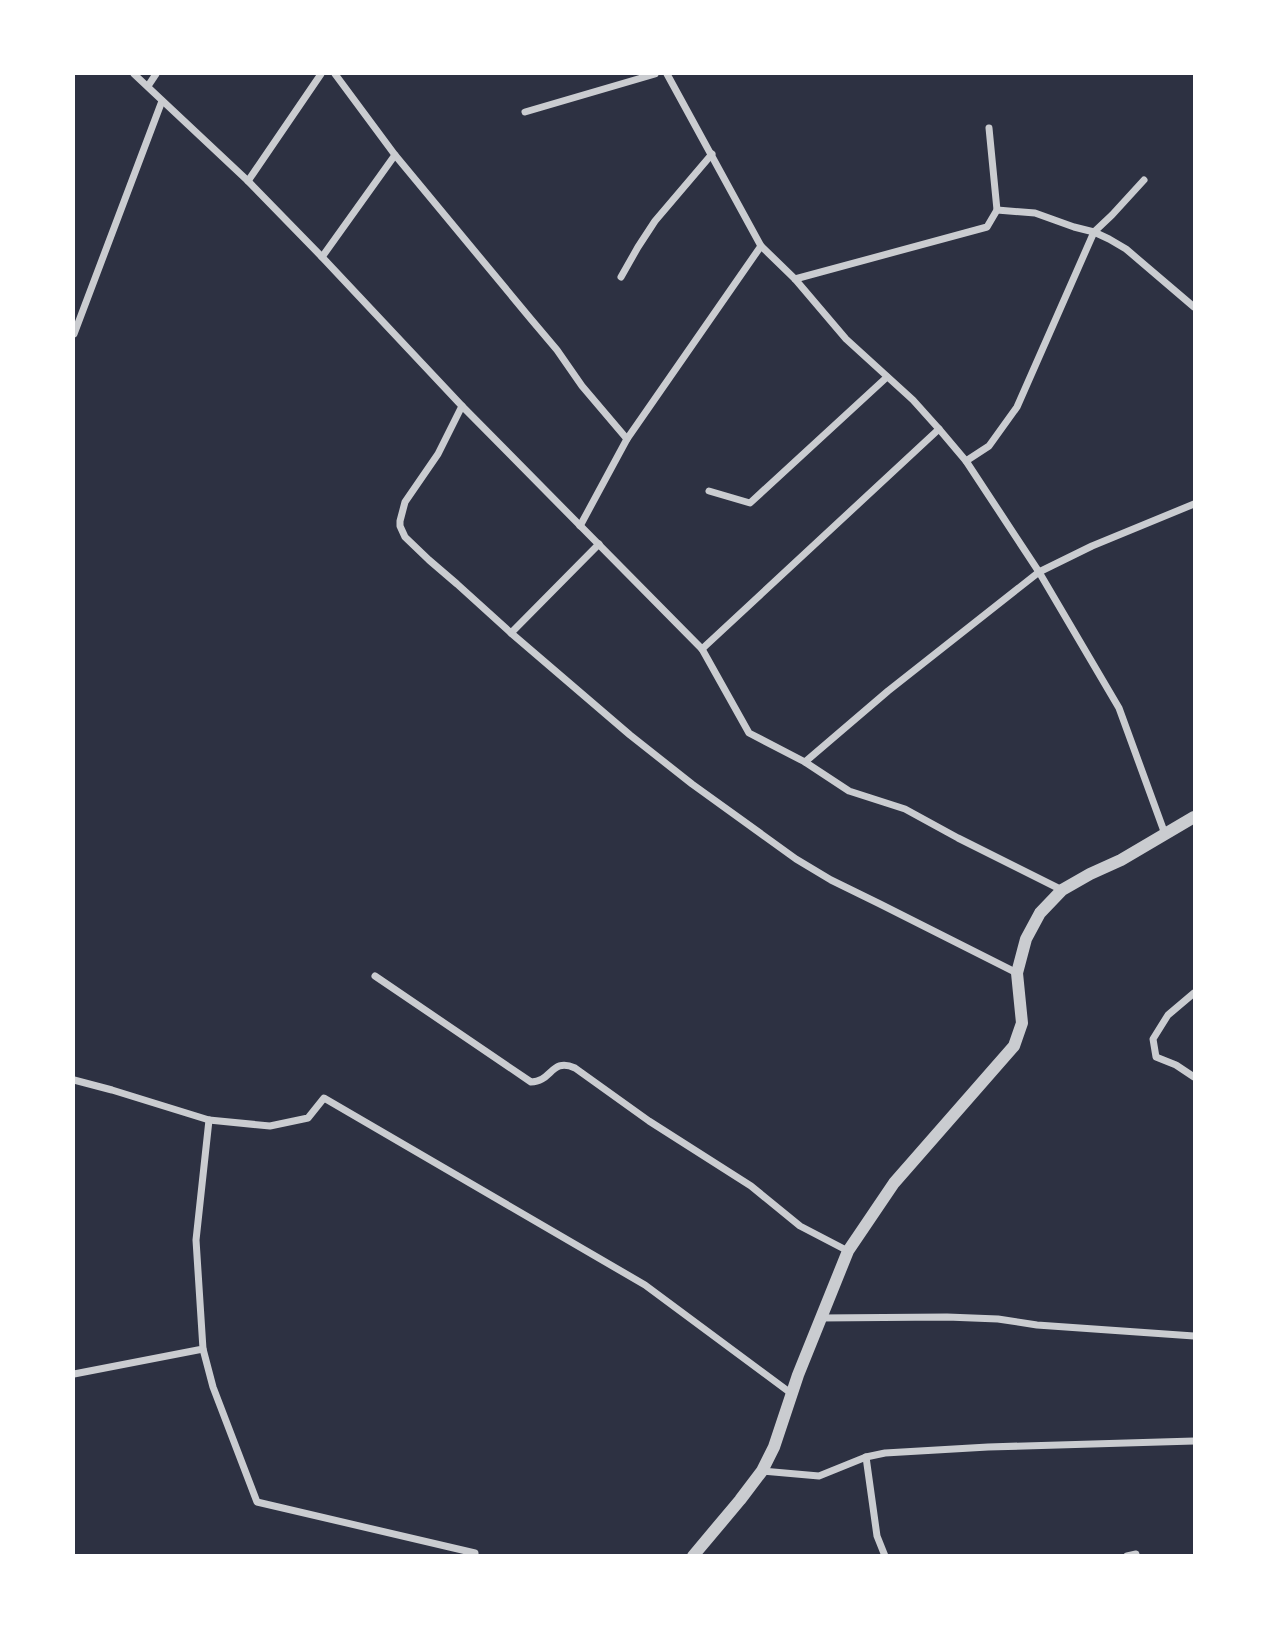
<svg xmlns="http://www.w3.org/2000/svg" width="1268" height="1629" font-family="Mulish,sans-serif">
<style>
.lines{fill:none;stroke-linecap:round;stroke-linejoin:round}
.minor{stroke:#caccd0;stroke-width:7}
.tertiary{stroke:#caccd0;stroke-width:12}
</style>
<rect width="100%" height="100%" fill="#2d3142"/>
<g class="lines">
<g class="minor">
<polyline points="134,74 248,181 322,257 462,406 702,649 749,733 805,762 849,791 905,809 958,838 1062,890"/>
<polyline points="335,74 395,155"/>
<polyline points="667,74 761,246 795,279 846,339 913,400 939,429 966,461 1039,572 1119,708 1165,834"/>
<polyline points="148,86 156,74"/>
<polyline points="525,112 655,74"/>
<polyline points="248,181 321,74"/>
<polyline points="997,210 1035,213 1074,227 1094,232 1109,239 1126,249 1194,307"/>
<polyline points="322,257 395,155 530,318 557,350 582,386 627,439"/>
<polyline points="621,277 638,247 655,221 712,154"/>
<polyline points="795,279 987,227 997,210 989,128"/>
<polyline points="74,334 162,101"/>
<polyline points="462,406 438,454 405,502 400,521 400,526 405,537 429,560 457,584 511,633 630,735 692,784 796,859 831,880 880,904 1017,973"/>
<polyline points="966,461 989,446 1017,407 1094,232 1112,215 1144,180"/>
<polyline points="709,491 750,503 887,377"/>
<polyline points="580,526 627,439 761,246"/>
<polyline points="511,633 599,544"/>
<polyline points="702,649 939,429"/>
<polyline points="805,762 888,691 1039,572 1092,546 1194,504"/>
<path d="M 375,976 L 531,1082 C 552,1082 551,1057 575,1068 L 649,1121 L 751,1186 L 800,1226 L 848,1251"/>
<polyline points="1194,993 1168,1015 1153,1039 1156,1057 1176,1065 1194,1077"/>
<polyline points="74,1080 112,1090 209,1120 270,1126 308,1118 324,1098 645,1285 792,1394"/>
<polyline points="820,1318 947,1317 998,1319 1037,1325 1194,1336"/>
<polyline points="203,1349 213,1387 257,1502 475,1553 475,1556"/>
<polyline points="74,1374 203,1349 196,1240 209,1120"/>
<polyline points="866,1457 877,1536 885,1556"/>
<polyline points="762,1471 819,1476 866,1457 885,1453 988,1447 1194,1441"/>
<polyline points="1127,1556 1136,1554"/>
</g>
<polyline class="tertiary" points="693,1556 740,1500 762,1471 774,1447 798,1375 848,1251 894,1183 1014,1046 1022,1023 1017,973 1026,939 1040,913 1062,890 1090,874 1121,860 1194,817"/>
</g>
<rect width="1268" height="1629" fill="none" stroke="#ffffff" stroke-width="150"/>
</svg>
